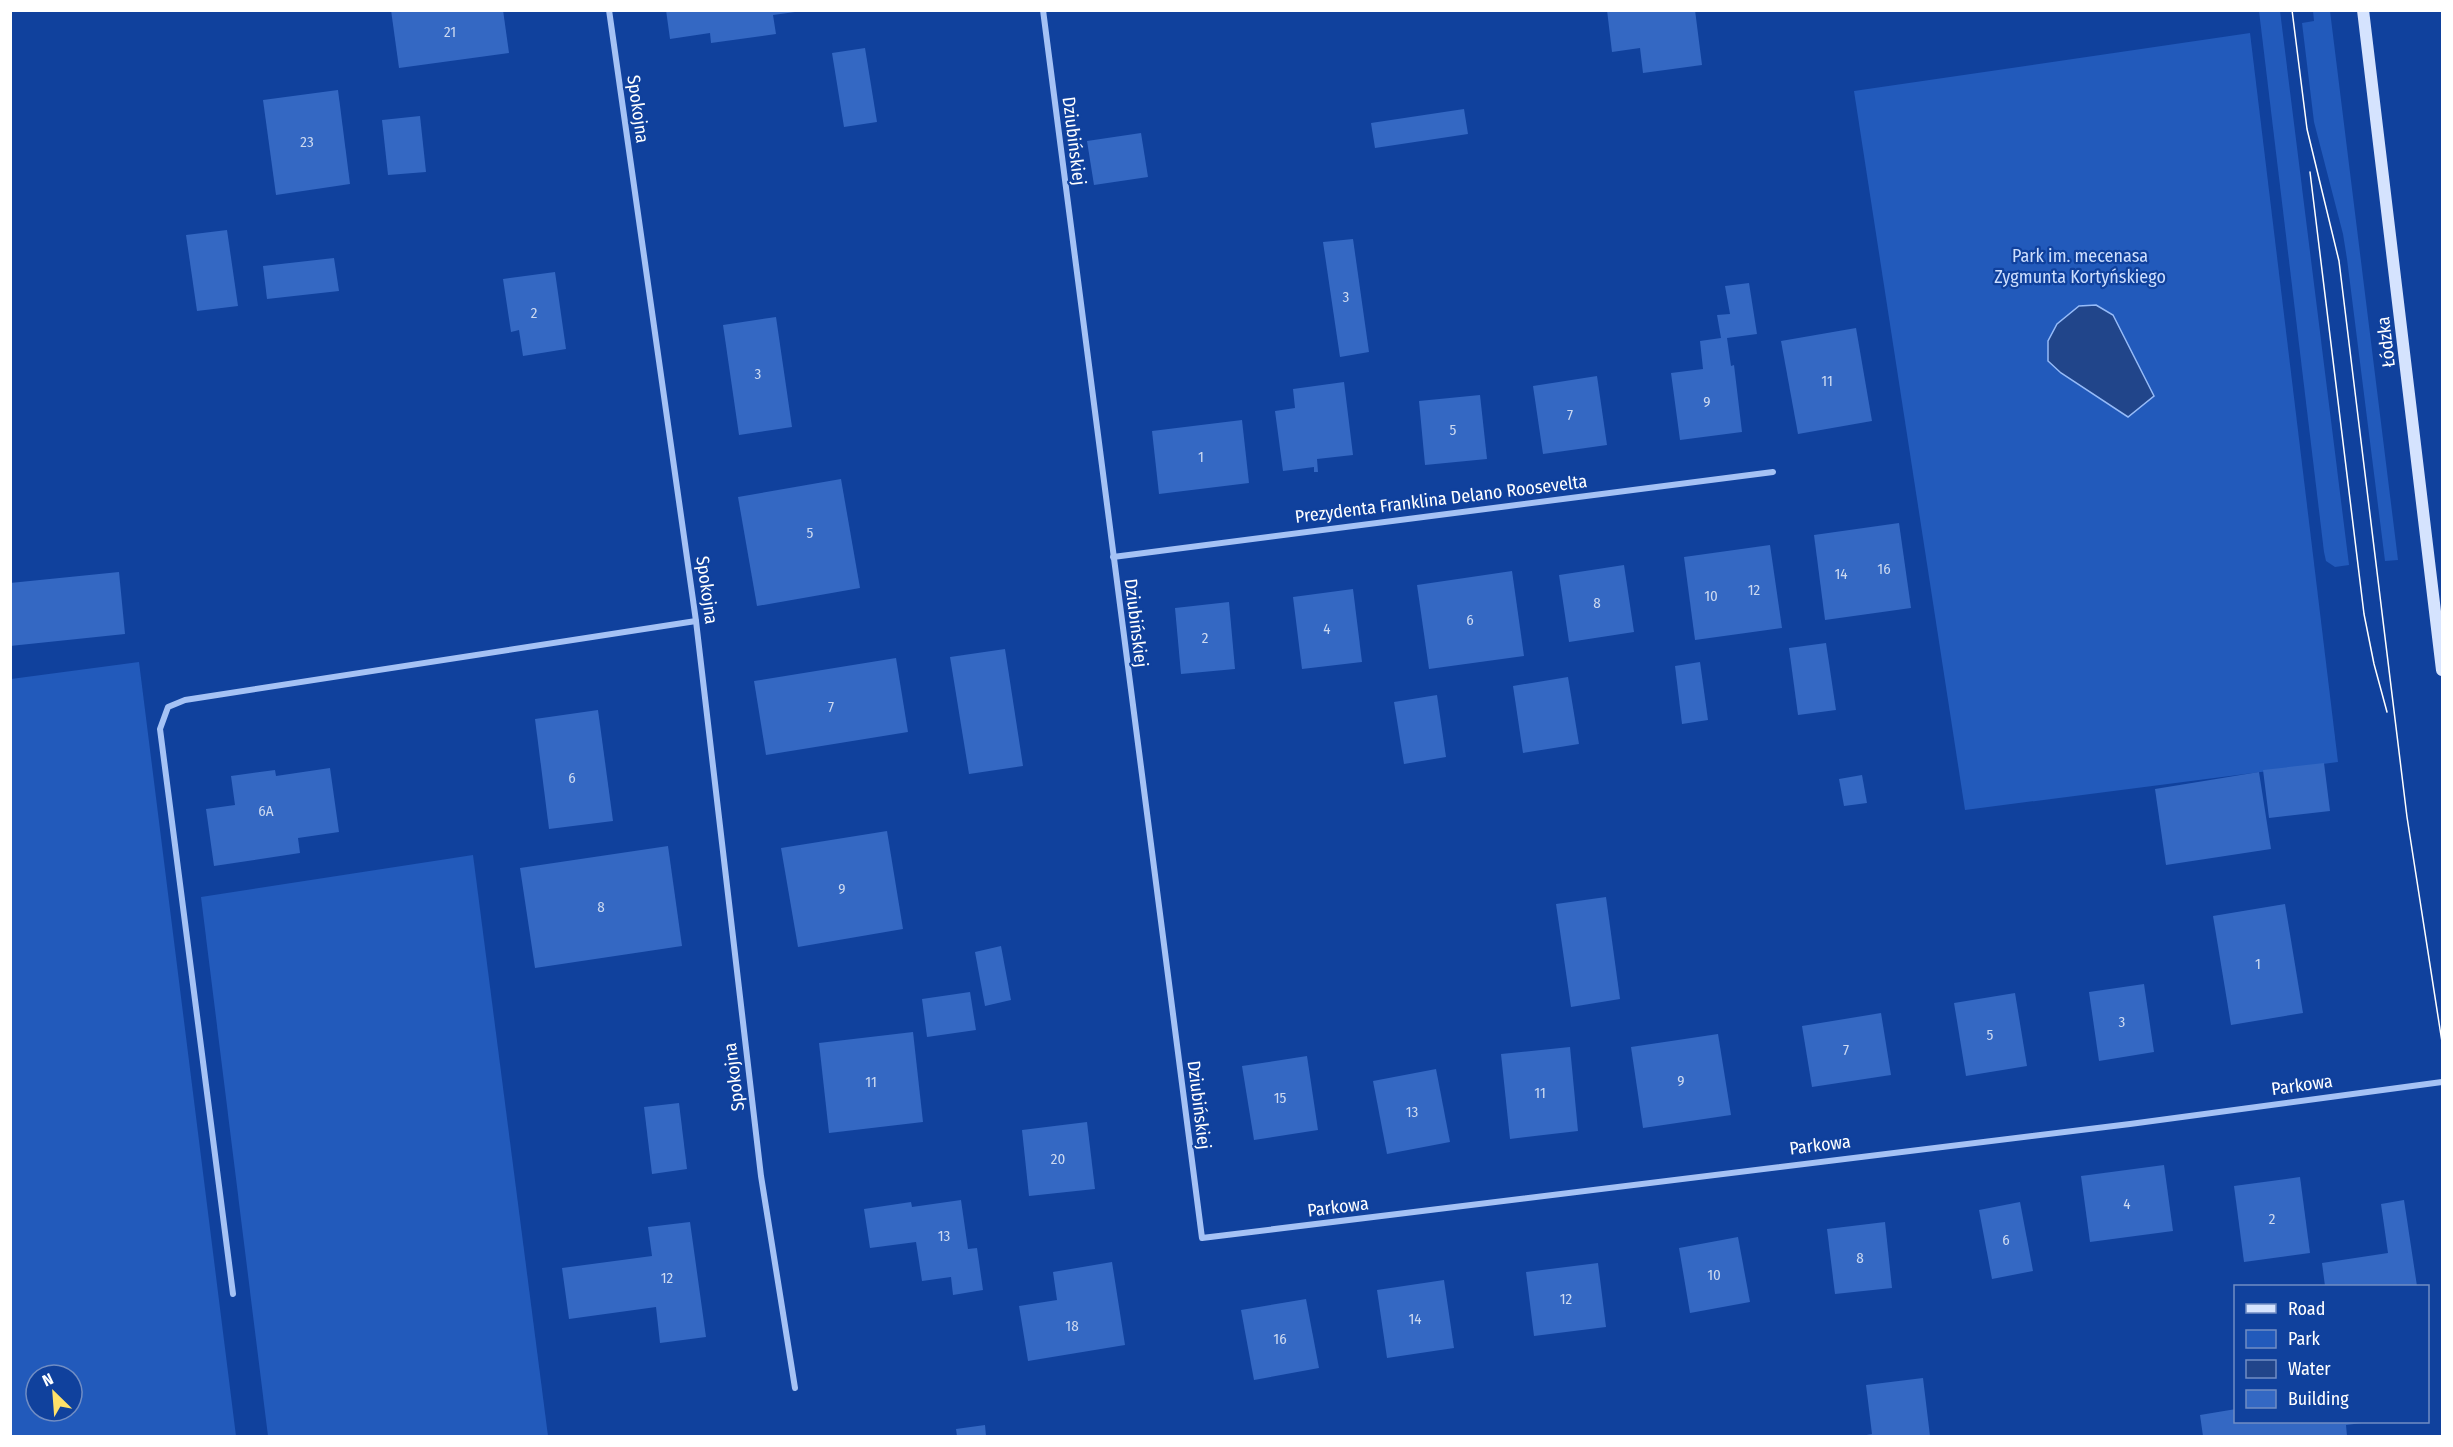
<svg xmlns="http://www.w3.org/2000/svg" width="2453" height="1447" font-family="'Fira Sans Condensed',sans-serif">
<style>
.green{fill:#225abb;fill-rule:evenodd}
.water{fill:#21458a;stroke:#96bbf8;stroke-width:1.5}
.building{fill:#3468c3}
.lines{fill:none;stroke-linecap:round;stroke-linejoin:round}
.minor{stroke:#a5c2f5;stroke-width:6}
.secondary{stroke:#d5e3fe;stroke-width:12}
.tram{stroke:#fff;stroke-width:1.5}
.labels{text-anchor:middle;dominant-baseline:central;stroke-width:4.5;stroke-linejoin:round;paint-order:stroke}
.number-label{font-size:15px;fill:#ccd9f0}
.street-label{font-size:18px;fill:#fff;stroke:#10419d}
.park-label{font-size:18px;fill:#cedffe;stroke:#10419d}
</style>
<rect width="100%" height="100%" fill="#10419d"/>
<g class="green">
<polygon points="2259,11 2280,11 2349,565 2335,567 2326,561 2324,552"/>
<polygon points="2313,11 2330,11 2398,560 2385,561 2347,259 2343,234 2314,122 2302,23 2314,21"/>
<polygon points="2250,33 2338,762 1965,810 1854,91"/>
<path d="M 139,662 L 236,1436 L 11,1436 L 11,679 ZM 36,1375 L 72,1375 L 72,1411 L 36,1411 Z"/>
<polygon points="473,855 548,1436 268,1436 201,897"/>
</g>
<polygon class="water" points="2096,305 2113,315 2154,396 2128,417 2061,373 2048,361 2048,341 2057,324 2079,306"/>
<g class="building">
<polygon points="391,10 503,10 509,53 399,68"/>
<polygon points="666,10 795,10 795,12 773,15 776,34 711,43 710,33 670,39"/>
<polygon points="1607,10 1695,10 1702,65 1643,73 1640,48 1612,52"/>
<polygon points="865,48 877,122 844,127 832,53"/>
<polygon points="338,90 350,184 276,195 263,100"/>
<polygon points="1464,109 1468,134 1375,148 1371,123"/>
<polygon points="420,116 426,172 388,175 382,120"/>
<polygon points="1141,133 1148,177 1094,185 1087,141"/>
<polygon points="227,230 238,306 197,311 186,235"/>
<polygon points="1353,239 1369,352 1340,357 1323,242"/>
<polygon points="334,258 339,291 267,299 263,266"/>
<polygon points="555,272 566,349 523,356 519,330 511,332 503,279"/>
<polygon points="1749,283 1757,334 1727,338 1731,366 1734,365 1742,432 1680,440 1671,373 1703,369 1700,341 1721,338 1717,315 1730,314 1725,286"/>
<polygon points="776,317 792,427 739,435 723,325"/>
<polygon points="1856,328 1872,421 1798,434 1781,341"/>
<polygon points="1597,376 1607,445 1543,454 1533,386"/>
<polygon points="1344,382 1353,455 1317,459 1318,472 1314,472 1314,467 1283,471 1275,411 1295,408 1293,389"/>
<polygon points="1480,395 1487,459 1425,465 1419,401"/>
<polygon points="1242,420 1249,483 1159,494 1152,431"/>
<polygon points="841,479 860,588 757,606 738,497"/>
<polygon points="1899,523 1911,608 1825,620 1814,535"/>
<polygon points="1770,545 1782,628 1695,640 1684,557"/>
<polygon points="1624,565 1634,632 1569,642 1559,575"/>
<polygon points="1512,571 1524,656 1429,669 1417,585"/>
<polygon points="119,572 125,634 10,646 10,583"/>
<polygon points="1353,589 1362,662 1302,669 1293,597"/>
<polygon points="1229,602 1235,669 1181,674 1175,608"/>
<polygon points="1826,643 1836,710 1798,715 1789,648"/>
<polygon points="1005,649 1023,766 969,774 950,657"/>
<polygon points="896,658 908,732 766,755 754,681"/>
<polygon points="1700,662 1708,720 1682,724 1675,666"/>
<polygon points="1568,677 1579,744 1523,753 1513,686"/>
<polygon points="1437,695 1446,757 1404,764 1394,702"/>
<polygon points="598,710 613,821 549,829 535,719"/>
<polygon points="2324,763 2330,811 2269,818 2263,770"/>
<polygon points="330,768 339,832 298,838 300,853 214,866 206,809 235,805 231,776 275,770 276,776"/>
<polygon points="2259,772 2271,849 2166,865 2155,789"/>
<polygon points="1862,775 1867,803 1844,806 1839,779"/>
<polygon points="887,831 903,929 798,947 781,848"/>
<polygon points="668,846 682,946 535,968 520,868"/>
<polygon points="1606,897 1620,999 1571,1007 1556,904"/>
<polygon points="2285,904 2303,1013 2231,1025 2213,916"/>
<polygon points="1001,946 1011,1000 985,1006 975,952"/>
<polygon points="2144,984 2154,1052 2099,1061 2089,992"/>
<polygon points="970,992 976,1030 927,1037 922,999"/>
<polygon points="2015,993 2027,1066 1966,1076 1954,1003"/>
<polygon points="1881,1013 1891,1075 1812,1087 1802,1026"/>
<polygon points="913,1032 923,1122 829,1133 819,1043"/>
<polygon points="1718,1034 1731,1115 1643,1128 1631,1047"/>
<polygon points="1570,1047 1578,1131 1510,1139 1501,1054"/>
<polygon points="1307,1056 1318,1130 1254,1140 1242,1066"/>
<polygon points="1436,1069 1450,1142 1387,1154 1373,1081"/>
<polygon points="679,1103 687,1169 652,1174 644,1107"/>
<polygon points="1087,1122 1095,1189 1029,1196 1022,1130"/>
<polygon points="2164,1165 2173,1231 2090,1242 2081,1176"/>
<polygon points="2300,1177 2310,1253 2244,1262 2234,1186"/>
<polygon points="961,1200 968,1249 977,1248 983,1290 953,1295 951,1277 922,1281 916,1242 870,1248 864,1209 911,1202 912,1207"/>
<polygon points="2404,1200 2417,1286 2325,1286 2322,1263 2388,1253 2381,1204"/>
<polygon points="2020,1202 2033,1271 1992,1279 1979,1210"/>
<polygon points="690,1222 706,1337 660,1343 656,1307 569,1319 562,1268 652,1256 648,1227"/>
<polygon points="1885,1222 1892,1288 1835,1294 1827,1229"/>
<polygon points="1738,1237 1750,1302 1690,1313 1679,1248"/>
<polygon points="1112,1262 1125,1345 1028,1361 1019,1306 1057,1300 1053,1272"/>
<polygon points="1598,1263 1606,1327 1534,1336 1526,1272"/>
<polygon points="1444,1280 1454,1348 1387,1358 1377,1290"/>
<polygon points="1306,1299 1319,1368 1254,1380 1241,1310"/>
<polygon points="1923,1378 1930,1436 1861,1436 1872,1434 1866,1385"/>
<polygon points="2236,1409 2236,1422 2362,1423 2346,1425 2347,1436 2203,1436 2200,1415"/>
<polygon points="985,1425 986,1436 957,1436 956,1429"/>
</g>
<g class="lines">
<g class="minor">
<polyline points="609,10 696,621 761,1176 795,1388"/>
<polyline points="1043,10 1202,1238 2130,1124 2442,1082"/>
<polyline points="1113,557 1773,472"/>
<polyline points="233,1294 160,729 168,707 185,700 696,621"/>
</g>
<polyline class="secondary" points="2363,10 2442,670"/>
<g class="tram">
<polyline points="2292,10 2307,129 2339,261 2407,817 2442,1042"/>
<polyline points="2310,172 2364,614 2374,664 2387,712"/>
</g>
</g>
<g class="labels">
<g class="number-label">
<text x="450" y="32">21</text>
<text x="307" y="142">23</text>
<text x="1346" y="297">3</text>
<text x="534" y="313">2</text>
<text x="758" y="374">3</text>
<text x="1827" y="381">11</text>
<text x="1707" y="402">9</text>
<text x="1570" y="415">7</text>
<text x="1453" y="430">5</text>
<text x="1201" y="457">1</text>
<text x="810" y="533">5</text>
<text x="1884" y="569">16</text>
<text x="1841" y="574">14</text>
<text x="1754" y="590">12</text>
<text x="1711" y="596">10</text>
<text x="1597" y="603">8</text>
<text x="1470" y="620">6</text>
<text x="1327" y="629">4</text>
<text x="1205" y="638">2</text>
<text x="831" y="707">7</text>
<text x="572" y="778">6</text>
<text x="266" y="811">6A</text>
<text x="842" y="889">9</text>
<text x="601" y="907">8</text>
<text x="2258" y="964">1</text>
<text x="2122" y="1022">3</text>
<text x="1990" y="1035">5</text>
<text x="1846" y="1050">7</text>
<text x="1681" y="1081">9</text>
<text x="871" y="1082">11</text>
<text x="1540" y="1093">11</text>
<text x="1280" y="1098">15</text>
<text x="1412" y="1112">13</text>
<text x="1058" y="1159">20</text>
<text x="2127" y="1204">4</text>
<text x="2272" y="1219">2</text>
<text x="944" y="1236">13</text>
<text x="2006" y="1240">6</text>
<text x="1860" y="1258">8</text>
<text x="1714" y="1275">10</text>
<text x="667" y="1278">12</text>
<text x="1566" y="1299">12</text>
<text x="1415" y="1319">14</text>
<text x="1072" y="1326">18</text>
<text x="1280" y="1339">16</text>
</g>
<g class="street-label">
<text transform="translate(638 109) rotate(82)">Spokojna</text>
<text transform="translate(1074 141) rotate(83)">Dziubińskiej</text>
<text transform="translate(2386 342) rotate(-97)">Łódzka</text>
<text transform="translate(1441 499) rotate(-7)">Prezydenta Franklina Delano Roosevelta</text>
<text transform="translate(707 590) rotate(82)">Spokojna</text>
<text transform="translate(1136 623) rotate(83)">Dziubińskiej</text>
<text transform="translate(734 1077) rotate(-97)">Spokojna</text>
<text transform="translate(2302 1085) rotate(-8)">Parkowa</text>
<text transform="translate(1199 1105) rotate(83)">Dziubińskiej</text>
<text transform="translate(1820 1145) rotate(-7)">Parkowa</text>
<text transform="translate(1338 1207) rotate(-7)">Parkowa</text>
</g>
<g class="park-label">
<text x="2080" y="256">Park im. mecenasa<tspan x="2080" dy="21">Zygmunta Kortyńskiego</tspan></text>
</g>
</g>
<rect width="2453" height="1447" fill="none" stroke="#ffffff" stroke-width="24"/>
<rect x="2234" y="1285" width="195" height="138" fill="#10419d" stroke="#708dc4" stroke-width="1.5"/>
<rect x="2246" y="1304" width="30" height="9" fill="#d5e3fe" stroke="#708dc4" stroke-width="1.5"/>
<text x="2288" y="1315" font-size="18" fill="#ffffff">Road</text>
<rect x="2246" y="1330" width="30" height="18" fill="#225abb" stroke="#708dc4" stroke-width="1.5"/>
<text x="2288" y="1345" font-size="18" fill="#ffffff">Park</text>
<rect x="2246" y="1360" width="30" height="18" fill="#21458a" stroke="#708dc4" stroke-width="1.5"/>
<text x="2288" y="1375" font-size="18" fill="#ffffff">Water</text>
<rect x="2246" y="1390" width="30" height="18" fill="#3468c3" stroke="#708dc4" stroke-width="1.5"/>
<text x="2288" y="1405" font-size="18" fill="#ffffff">Building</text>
<g transform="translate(54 1393) rotate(335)"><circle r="28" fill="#10419d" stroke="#708dc4" stroke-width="1.5"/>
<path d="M0-4.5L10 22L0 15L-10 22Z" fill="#ffe169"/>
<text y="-9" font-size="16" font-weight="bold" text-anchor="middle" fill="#ffffff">N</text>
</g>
</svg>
